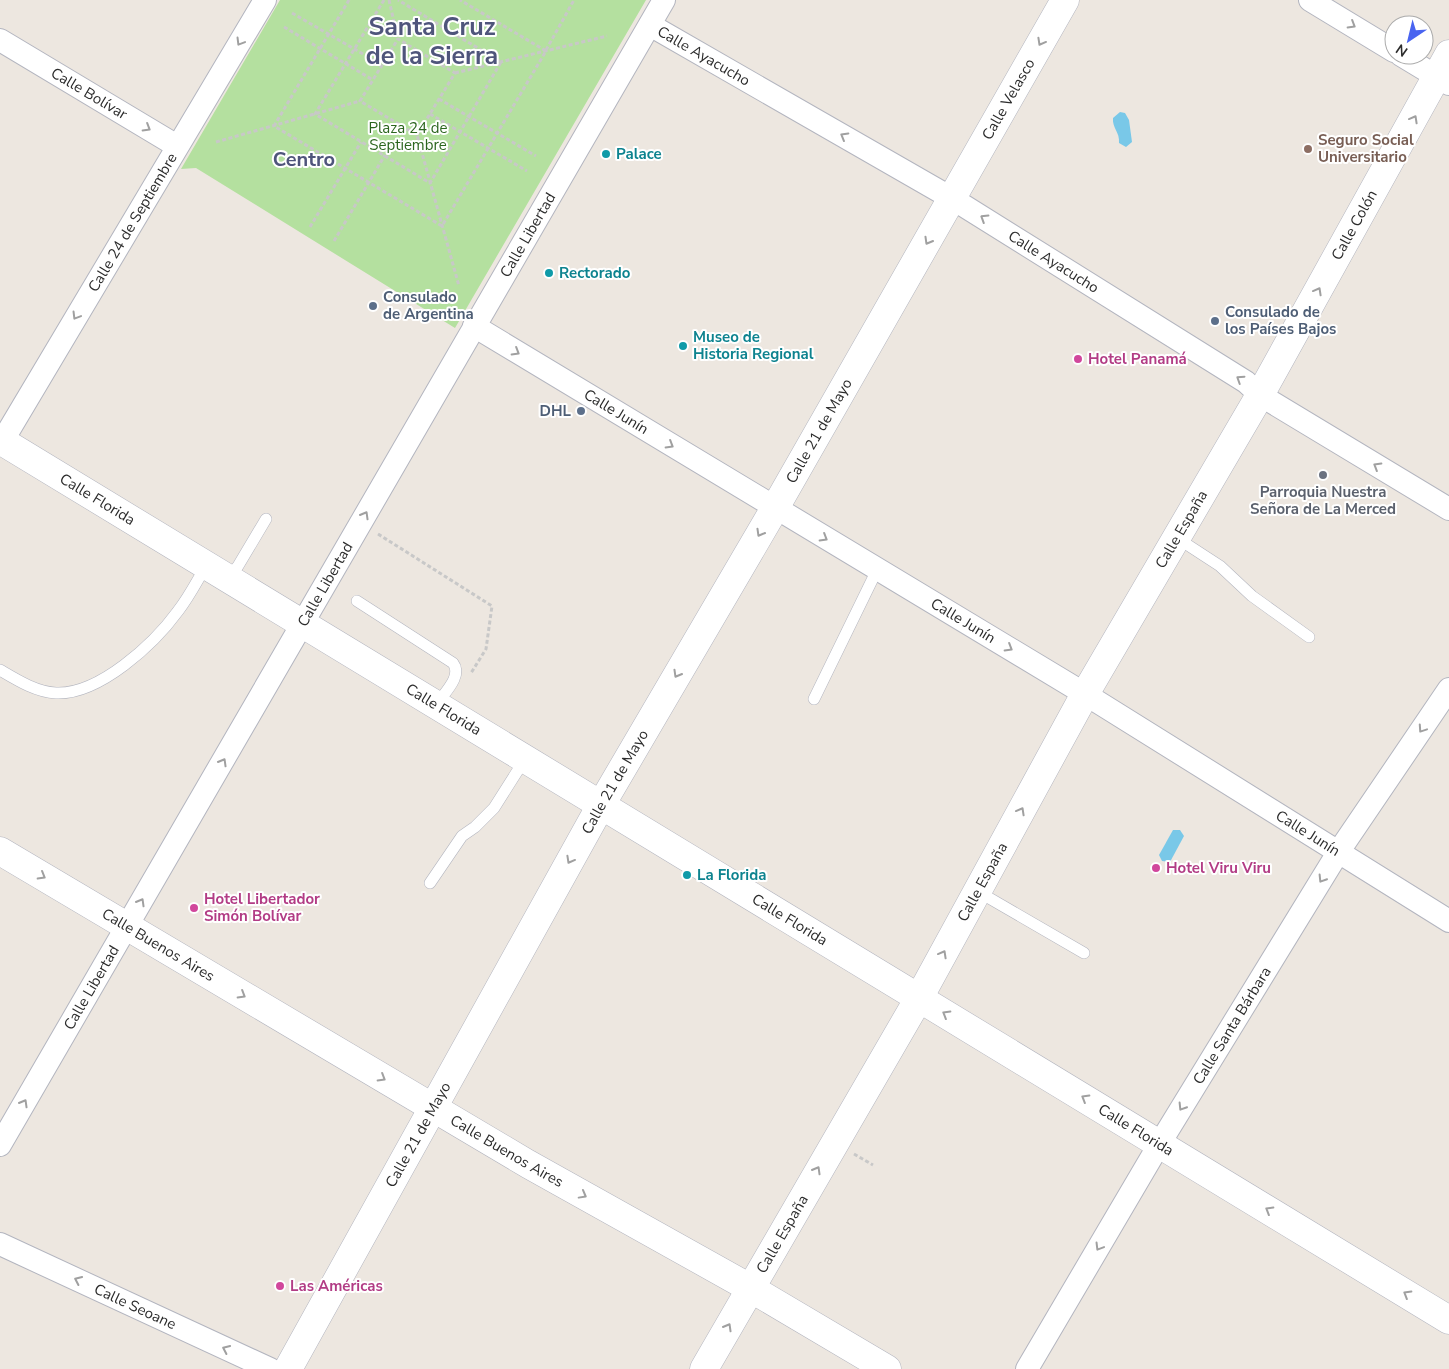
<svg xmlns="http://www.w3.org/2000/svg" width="1449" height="1369" font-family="'Nunito Sans',sans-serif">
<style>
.green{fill:#b4e09f}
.water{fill:#79c8e8}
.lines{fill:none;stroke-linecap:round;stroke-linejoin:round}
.service-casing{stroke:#b3b5bf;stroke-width:12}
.minor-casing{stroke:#b3b5bf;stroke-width:24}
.tertiary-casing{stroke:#b3b5bf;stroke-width:29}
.path{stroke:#c8c8c8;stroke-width:3;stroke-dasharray:4 2.5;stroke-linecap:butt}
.service{stroke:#fff;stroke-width:11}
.minor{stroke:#fff;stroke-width:22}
.tertiary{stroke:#fff;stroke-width:28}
.oneway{stroke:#a0a0a0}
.education-dot{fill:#8d6e63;stroke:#fff;stroke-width:2}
.culture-dot{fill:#0f9aa8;stroke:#fff;stroke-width:2}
.service-dot{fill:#5c6f8a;stroke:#fff;stroke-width:2}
.hotel-dot{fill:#d1479c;stroke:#fff;stroke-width:2}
.worship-dot{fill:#6b7280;stroke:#fff;stroke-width:2}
.labels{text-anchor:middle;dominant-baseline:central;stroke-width:4;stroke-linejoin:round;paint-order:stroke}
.street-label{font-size:15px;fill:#2c2c2c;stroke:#fff}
.park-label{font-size:15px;fill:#2c661f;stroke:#fff}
.education-label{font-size:15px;font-weight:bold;fill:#785e54;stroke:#fff;text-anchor:start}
.culture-label{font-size:15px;font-weight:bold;fill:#0d838f;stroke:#fff;text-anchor:start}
.service-label{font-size:15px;font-weight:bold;fill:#4e5e75;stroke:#fff;text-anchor:start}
.hotel-label{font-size:15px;font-weight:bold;fill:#b23c85;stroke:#fff;text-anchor:start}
.worship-label{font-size:15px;font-weight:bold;fill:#5b616d;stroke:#fff}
.district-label{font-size:20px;font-weight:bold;fill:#4f557b;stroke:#fff}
.town-label{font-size:25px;font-weight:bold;fill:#4f557b;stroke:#fff}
</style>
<rect width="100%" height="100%" fill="#ede7e0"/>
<polygon class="green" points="280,0 646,0 455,328 196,168 181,169"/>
<g class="water">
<path d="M 1120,112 L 1125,113 L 1129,120 L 1132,142 L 1126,147 L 1119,143 C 1120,132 1112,128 1113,118 Z"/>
<polygon points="1173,830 1180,830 1184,836 1170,862 1162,861 1159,855"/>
</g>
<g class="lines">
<defs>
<g id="service">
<polyline points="1177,538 1220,566 1252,596 1309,637"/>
<polyline points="228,578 238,566 266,519"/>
<path d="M 357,601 L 453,663 C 463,676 444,693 436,705"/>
<path d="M 0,670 C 17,680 36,692 56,693 C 99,695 154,644 178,611 C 189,597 197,581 206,566"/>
<polyline points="814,699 877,570"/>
<polyline points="430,883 462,836 475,827 494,808 525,759"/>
<polyline points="977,891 1084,953"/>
</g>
<g id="minor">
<polyline points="1310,0 1394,51"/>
<path id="s1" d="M 650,25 L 953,199 L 1246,382 L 1260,395 L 1449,509"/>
<path id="s2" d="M 0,40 L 177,146"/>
<polyline points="1401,55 1449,84"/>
<path id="s3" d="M 474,326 L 1085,694 L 1449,921"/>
<path id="s4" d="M 0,445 L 265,0"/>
<path id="s5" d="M 0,1145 L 664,0"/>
<path id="s6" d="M 0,1244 L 270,1369"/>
<path id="s7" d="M 1027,1369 L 1160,1143 L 1339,851 L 1449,689"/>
</g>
<g id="tertiary">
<path id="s8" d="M 0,440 L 1449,1320"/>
<path id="s9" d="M 0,851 L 528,1164 L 750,1288 L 887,1369"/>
<path id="s10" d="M 288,1369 L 601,805 L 775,508 L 1065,0"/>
<path id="s11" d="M 704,1369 L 919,998 L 1085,694 L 1260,395 L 1449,54"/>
</g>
</defs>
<use href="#service" class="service-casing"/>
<use href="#minor" class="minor-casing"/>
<use href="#tertiary" class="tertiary-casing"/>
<g class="path">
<polyline points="349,0 274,126 442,226 546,51 460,0"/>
<polyline points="384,0 315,114 430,183 501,62 398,0"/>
<polyline points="389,0 398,39"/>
<polyline points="292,13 382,65"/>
<polyline points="284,27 373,80"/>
<polyline points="546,50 574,0"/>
<polyline points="455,73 607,36"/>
<polyline points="439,99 536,156"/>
<polyline points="430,114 527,171"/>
<polyline points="417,135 455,73 398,39 360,101 417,135 459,286"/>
<polyline points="216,142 360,101"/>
<polyline points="310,227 361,142"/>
<polyline points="334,241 385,155"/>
<polyline points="378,534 492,606 486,649 471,673"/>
<polyline points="854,1154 873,1165"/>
</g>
<use href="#service" class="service"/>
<use href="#minor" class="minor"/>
<use href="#tertiary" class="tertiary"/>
</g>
<defs><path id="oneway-chevron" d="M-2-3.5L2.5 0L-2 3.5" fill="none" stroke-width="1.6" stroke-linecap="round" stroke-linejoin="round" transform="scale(1.25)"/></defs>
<g class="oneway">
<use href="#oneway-chevron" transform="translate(1352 25) rotate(31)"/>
<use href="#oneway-chevron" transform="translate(240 42) rotate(121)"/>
<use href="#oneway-chevron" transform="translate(1041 42) rotate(119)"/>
<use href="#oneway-chevron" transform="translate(1414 119) rotate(-61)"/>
<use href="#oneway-chevron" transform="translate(147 128) rotate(31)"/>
<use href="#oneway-chevron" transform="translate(844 136) rotate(-150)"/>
<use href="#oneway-chevron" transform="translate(984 218) rotate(-148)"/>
<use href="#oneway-chevron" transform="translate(928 241) rotate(120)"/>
<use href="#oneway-chevron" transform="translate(1318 291) rotate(-61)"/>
<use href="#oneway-chevron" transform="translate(76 316) rotate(121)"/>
<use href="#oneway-chevron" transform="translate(516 352) rotate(31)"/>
<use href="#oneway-chevron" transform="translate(1240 379) rotate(-147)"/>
<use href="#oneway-chevron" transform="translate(670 445) rotate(31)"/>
<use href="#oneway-chevron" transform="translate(1377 466) rotate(-149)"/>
<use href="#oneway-chevron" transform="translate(365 515) rotate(-60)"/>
<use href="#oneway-chevron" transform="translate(760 533) rotate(120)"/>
<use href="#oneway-chevron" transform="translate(824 538) rotate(31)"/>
<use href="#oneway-chevron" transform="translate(1009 648) rotate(31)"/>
<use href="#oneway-chevron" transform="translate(677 674) rotate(120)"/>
<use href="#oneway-chevron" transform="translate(1422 729) rotate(124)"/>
<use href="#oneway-chevron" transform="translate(223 762) rotate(-60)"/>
<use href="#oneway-chevron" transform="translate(1021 811) rotate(-61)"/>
<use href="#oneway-chevron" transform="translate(570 860) rotate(119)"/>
<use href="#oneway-chevron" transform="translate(42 876) rotate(30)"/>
<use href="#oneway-chevron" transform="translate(1322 879) rotate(122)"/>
<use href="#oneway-chevron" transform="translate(141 902) rotate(-60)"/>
<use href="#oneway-chevron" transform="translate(943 954) rotate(-61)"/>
<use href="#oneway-chevron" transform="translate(242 995) rotate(31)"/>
<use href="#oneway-chevron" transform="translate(946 1014) rotate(-149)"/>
<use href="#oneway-chevron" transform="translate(382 1078) rotate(31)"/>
<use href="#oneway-chevron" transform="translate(1085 1098) rotate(-149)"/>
<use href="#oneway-chevron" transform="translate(24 1103) rotate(-60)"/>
<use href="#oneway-chevron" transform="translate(1182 1107) rotate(122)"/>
<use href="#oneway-chevron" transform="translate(817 1170) rotate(-60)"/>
<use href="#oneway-chevron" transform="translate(583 1195) rotate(29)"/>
<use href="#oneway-chevron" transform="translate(1269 1210) rotate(-149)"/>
<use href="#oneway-chevron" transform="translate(1099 1247) rotate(121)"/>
<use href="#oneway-chevron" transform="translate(78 1280) rotate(-155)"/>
<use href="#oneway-chevron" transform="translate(1407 1294) rotate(-149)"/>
<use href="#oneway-chevron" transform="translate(728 1327) rotate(-60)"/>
<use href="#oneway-chevron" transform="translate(226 1349) rotate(-155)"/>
</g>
<circle class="education-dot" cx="1308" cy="149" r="5"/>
<g class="culture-dot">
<circle cx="606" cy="154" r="5"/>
<circle cx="549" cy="273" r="5"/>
<circle cx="683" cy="346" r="5"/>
<circle cx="687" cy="875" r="5"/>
</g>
<g class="service-dot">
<circle cx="373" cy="306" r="5"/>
<circle cx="1215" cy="321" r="5"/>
<circle cx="581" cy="411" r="5"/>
</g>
<g class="hotel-dot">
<circle cx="1078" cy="359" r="5"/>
<circle cx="1156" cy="868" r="5"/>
<circle cx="194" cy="908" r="5"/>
<circle cx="280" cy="1286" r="5"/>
</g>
<circle class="worship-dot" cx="1323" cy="475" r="5"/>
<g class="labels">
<g class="street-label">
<text stroke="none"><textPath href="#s1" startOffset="62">Calle Ayacucho</textPath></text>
<text stroke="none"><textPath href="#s2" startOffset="104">Calle Bolívar</textPath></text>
<text stroke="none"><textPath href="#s10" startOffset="1460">Calle Velasco</textPath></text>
<text stroke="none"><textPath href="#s4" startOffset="259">Calle 24 de Septiembre</textPath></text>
<text stroke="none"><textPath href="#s11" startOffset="1316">Calle Colón</textPath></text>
<text stroke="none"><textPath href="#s5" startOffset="1052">Calle Libertad</textPath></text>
<text stroke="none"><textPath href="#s1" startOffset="468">Calle Ayacucho</textPath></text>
<text stroke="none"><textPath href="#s3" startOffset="166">Calle Junín</textPath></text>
<text stroke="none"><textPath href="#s10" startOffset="1078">Calle 21 de Mayo</textPath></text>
<text stroke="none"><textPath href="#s8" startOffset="114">Calle Florida</textPath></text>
<text stroke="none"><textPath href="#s11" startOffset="966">Calle España</textPath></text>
<text stroke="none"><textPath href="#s5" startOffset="648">Calle Libertad</textPath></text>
<text stroke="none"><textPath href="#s3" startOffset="571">Calle Junín</textPath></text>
<text stroke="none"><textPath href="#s8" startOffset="519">Calle Florida</textPath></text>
<text stroke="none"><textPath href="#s10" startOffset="672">Calle 21 de Mayo</textPath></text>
<text stroke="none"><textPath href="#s3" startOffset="976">Calle Junín</textPath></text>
<text stroke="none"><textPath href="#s11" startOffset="561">Calle España</textPath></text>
<text stroke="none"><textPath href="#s8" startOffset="924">Calle Florida</textPath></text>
<text stroke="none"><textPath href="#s9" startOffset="184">Calle Buenos Aires</textPath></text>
<text stroke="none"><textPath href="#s5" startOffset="182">Calle Libertad</textPath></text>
<text stroke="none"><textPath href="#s7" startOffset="400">Calle Santa Bárbara</textPath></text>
<text stroke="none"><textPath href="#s8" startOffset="1329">Calle Florida</textPath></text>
<text stroke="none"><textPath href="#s10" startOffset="268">Calle 21 de Mayo</textPath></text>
<text stroke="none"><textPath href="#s9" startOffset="589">Calle Buenos Aires</textPath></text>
<text stroke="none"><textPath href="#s11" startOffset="156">Calle España</textPath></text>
<text stroke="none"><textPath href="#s6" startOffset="149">Calle Seoane</textPath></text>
</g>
<g class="park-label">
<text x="408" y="128">Plaza 24 de<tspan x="408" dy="17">Septiembre</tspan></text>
</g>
<g class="education-label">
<text x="1318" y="140">Seguro Social<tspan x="1318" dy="17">Universitario</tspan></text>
</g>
<g class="culture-label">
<text x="616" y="154">Palace</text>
<text x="559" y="273">Rectorado</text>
<text x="693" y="337">Museo de<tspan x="693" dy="17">Historia Regional</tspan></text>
<text x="697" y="875">La Florida</text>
</g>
<g class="service-label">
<text x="383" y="297">Consulado<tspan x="383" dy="17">de Argentina</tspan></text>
<text x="1225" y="312">Consulado de<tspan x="1225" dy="17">los Países Bajos</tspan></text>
<text x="571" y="411" text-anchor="end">DHL</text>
</g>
<g class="hotel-label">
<text x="1088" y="359">Hotel Panamá</text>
<text x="1166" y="868">Hotel Viru Viru</text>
<text x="204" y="899">Hotel Libertador<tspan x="204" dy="17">Simón Bolívar</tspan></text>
<text x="290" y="1286">Las Américas</text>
</g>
<g class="worship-label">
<text x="1323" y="492">Parroquia Nuestra<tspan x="1323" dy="17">Señora de La Merced</tspan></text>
</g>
<g class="district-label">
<text x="304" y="159">Centro</text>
</g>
<g class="town-label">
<text x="432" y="27">Santa Cruz<tspan x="432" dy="29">de la Sierra</tspan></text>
</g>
</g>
<g transform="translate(1409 40) rotate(215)"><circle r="24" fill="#ffffff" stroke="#ababab"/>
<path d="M0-4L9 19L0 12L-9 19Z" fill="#4964f0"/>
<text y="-8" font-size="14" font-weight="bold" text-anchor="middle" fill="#2c2c2c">N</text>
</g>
</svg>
